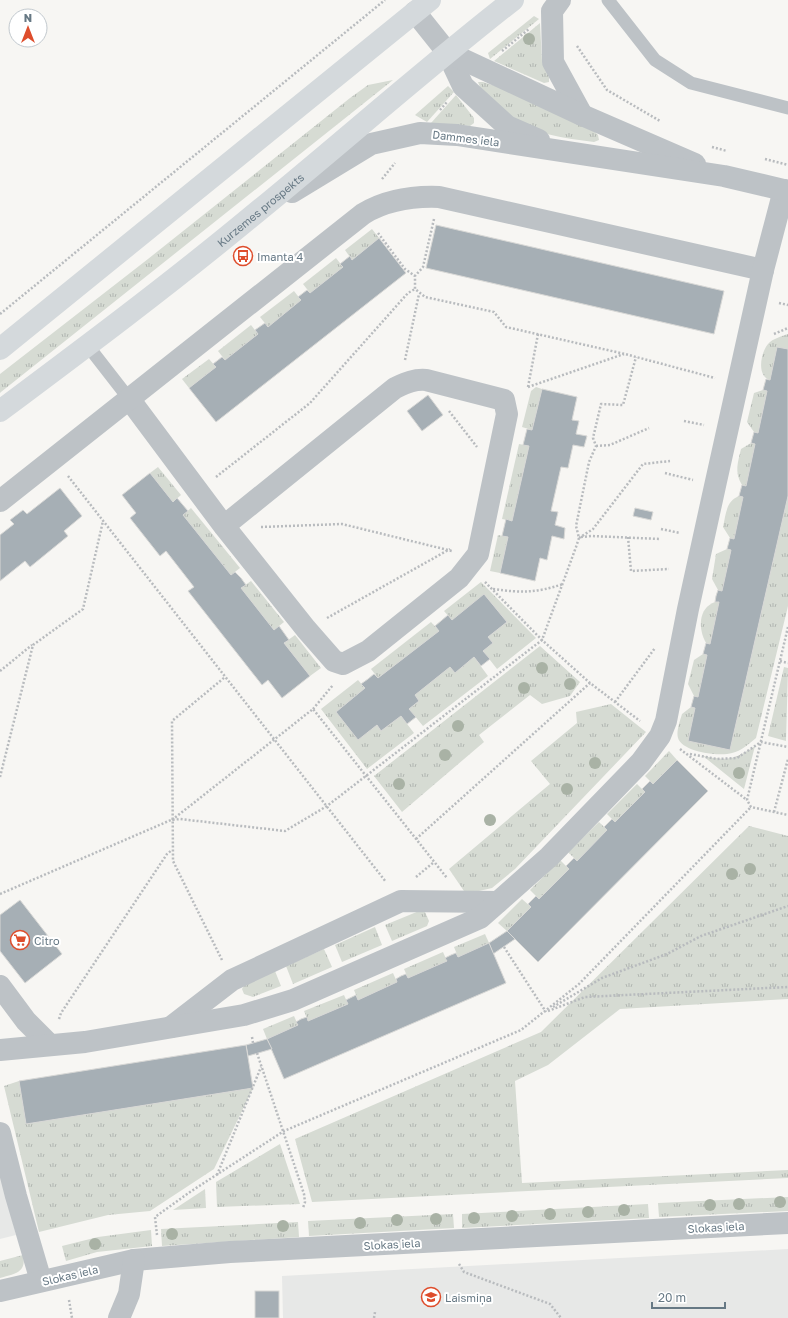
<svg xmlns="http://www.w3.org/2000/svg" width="788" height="1318" font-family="'Golos Text',sans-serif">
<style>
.built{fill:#e7e8e7}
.grass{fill:url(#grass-tufts)}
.building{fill:#a6afb5;stroke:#d8d8d6}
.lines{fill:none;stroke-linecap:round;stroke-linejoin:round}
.path{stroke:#b8bbbe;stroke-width:2.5;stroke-dasharray:2 2;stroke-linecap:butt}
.service{stroke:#bdc2c6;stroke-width:13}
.minor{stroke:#bdc2c6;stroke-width:22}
.tertiary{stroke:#bdc2c6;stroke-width:22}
.secondary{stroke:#d4d9dc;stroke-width:22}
.tree{fill:#a9b2a5}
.labels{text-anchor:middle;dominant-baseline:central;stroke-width:4;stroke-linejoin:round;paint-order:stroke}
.street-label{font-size:11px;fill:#667884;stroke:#fff}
.poi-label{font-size:11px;fill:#667884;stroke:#fff;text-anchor:start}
</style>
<defs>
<pattern id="grass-tufts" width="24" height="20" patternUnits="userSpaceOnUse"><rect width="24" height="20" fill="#d6dbd3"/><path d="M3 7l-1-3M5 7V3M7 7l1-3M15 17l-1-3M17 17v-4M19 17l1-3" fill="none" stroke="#b1b6b1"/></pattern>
</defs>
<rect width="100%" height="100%" fill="#f7f6f3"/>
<g class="built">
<polygon points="0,1173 16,1235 0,1239"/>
<polygon points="788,1249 788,1318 283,1318 282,1276"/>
</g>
<g class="grass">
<polygon points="534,16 539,19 490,59 488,53"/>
<polygon points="540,23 542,62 549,77 549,82 544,83 494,61"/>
<polygon points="393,80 1,392 0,393 0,374 148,259 350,98 368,85"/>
<path d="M 478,82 L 483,82 L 499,87 L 595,132 L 598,135 L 599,140 L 594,142 C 565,138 532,135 509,115 C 499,107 489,97 480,87 Z"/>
<polygon points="448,86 454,92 427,122 415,115"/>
<polygon points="456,95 474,118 474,123 470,126 431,123"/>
<polygon points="372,229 379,238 352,260 345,250"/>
<polygon points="336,258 343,267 310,293 303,284"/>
<polygon points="294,291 301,300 268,327 260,317"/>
<polygon points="251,325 258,334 225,360 218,351"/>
<path d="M 788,334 L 788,349 L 777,347 L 770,380 C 756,376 761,352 768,344 C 772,339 782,336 788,334 Z"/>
<polygon points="209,359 216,367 189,388 182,379"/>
<polygon points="536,387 542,389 532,430 522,427 531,391"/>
<polygon points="763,390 767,391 758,433 754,432 747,422 754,393"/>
<path d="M 751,443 L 755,444 L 746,486 L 742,485 C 734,472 738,462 741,449 Z"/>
<polygon points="519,444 529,446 512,521 502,519"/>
<polygon points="158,467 181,495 173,502 150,473"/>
<path d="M 739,496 L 743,497 L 734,539 L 730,538 L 723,527 C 726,514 726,501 739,496 Z"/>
<path d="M 788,496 L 788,606 L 756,738 C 749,744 741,751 732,753 C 720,757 682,752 678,738 C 676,731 680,721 682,714 L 691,707 L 695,708 L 688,740 L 730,750 Z"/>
<polygon points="191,508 240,568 231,575 183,515"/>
<polygon points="498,535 508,537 500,573 490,571"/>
<polygon points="727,549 731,550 722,591 718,590 712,579 716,554"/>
<polygon points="251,581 284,622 274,630 241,588"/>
<polygon points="481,582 536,638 497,669 483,651 493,643 488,637 507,622 485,595 452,620 444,611"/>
<path d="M 715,602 L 719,602 L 710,644 L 706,643 C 698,629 698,608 715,602 Z"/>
<polygon points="431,622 439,631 378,678 371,669"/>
<polygon points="295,635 321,668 310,676 284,643"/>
<polygon points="540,646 580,682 570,696 542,704 530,695 479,735 484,742 402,812 374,776"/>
<polygon points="703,654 707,655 698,697 694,696 688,684 694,660"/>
<polygon points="474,657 488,676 423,726 409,709 419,701 415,695 450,667 455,673"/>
<polygon points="784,667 788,668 786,741 768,736"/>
<polygon points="358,680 365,688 336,712 358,739 377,725 381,731 401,716 414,733 367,769 321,709"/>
<polygon points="611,704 646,732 515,869 492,888 466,894 449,869 550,784 531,761 577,723 576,712"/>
<path d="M 755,746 L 744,789 L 703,756 C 729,761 734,760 755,746 Z"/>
<polygon points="669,751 677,760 653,784 645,776"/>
<polygon points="637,784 645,792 615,822 607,814"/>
<polygon points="599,822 607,830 577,861 568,852"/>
<polygon points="749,826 788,836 788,999 620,1009 548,1065 515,1081 522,1183 788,1170 788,1178 312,1202 295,1139 541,1032"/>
<polygon points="560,860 569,869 539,899 530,890"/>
<polygon points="522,899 531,907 507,931 498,923"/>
<polygon points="419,911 425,912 429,921 427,926 392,941 385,925"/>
<polygon points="375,927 382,945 342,962 335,945"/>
<polygon points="485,934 489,943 458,957 454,947"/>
<polygon points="324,949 332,967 293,984 286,966"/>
<polygon points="443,952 447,961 408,978 404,969"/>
<polygon points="275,971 281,986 253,997 244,994 242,989 245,984"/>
<polygon points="393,973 397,982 358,1000 354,990"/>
<polygon points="344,995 348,1004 308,1021 304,1011"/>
<polygon points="294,1016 298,1025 267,1039 263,1029"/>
<polygon points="19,1081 26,1124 253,1088 214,1169 150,1211 108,1215 39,1232 4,1086"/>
<polygon points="280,1144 300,1204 217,1207 216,1182"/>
<polygon points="205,1189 206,1208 173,1210"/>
<polygon points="788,1197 788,1211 659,1217 658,1203"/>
<polygon points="648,1204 649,1218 462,1228 462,1214"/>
<polygon points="453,1214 454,1228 309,1236 308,1221"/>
<polygon points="298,1222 299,1237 162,1246 161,1229"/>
<polygon points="151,1230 152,1246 97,1252 66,1261 62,1246 98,1237"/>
<path d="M 23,1255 C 27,1273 14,1274 0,1278 L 0,1261 Z"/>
</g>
<g class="building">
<polygon points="436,225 724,291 714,334 426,268"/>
<polygon points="379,238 406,273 216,422 189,388 216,367 213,364 222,357 225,360 258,334 255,330 265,323 268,327 301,300 298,297 307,290 310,293 343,267 340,264 350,256 352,260"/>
<polygon points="777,347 788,349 788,496 730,750 688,741 695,708 691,707 694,696 698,697 707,655 703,654 706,643 710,644 719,602 715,602 716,596 718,590 722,591 731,550 727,549 730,538 734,539 743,497 739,496 742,485 746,486 755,444 751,443 754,432 758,433 767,391 763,390 766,379 770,380"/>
<polygon points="542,389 577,397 572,420 579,421 576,434 587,436 584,447 573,445 568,468 561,467 551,511 558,512 555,525 565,528 564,539 552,536 547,560 540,558 535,581 500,573 508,537 502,536 506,519 512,521 529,446 523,445 527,429 532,430"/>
<polygon points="428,395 443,415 422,431 407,411"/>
<polygon points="150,473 173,502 177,498 188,511 183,515 231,575 235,572 241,578 246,585 241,588 274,630 279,626 289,640 284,643 310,676 282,698 268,680 262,685 188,591 194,587 166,551 160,556 130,518 136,513 122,495"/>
<polygon points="60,488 82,516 64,531 68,536 30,567 25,561 0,581 0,535 14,524 10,520 23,510 27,514"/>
<polygon points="635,508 653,512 651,520 633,516"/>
<polygon points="484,594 507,622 488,637 493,643 483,651 490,659 481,666 474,657 455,673 450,667 415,695 419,701 409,709 416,717 407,724 401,716 381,731 377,725 358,740 336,712 365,688 361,684 368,679 374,674 378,678 439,631 435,626 448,615 452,620"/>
<polygon points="677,760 708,791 538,962 507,931 531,907 528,904 536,896 539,899 569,869 566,866 574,858 577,861 607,830 604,827 612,819 615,822 645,792 642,789 650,781 653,784"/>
<polygon points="20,900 62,954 25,983 0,951 0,915"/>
<polygon points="507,931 515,939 493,954 489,943"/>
<polygon points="489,943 506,983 284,1079 267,1039 298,1025 296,1022 301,1019 307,1017 308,1021 348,1004 346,1000 356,995 358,1000 397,982 396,979 401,976 406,974 408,978 447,961 445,958 451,955 456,953 458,957"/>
<polygon points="267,1039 272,1049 248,1056 246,1045"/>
<polygon points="246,1045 253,1088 26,1124 19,1081"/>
<rect x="255" y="1291" width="24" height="27"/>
</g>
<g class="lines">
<g class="path">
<polyline points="577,46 607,90 660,121"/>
<polyline points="502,51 529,29"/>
<polyline points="440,110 447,102"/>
<polyline points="712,147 727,151"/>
<polyline points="765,159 788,165"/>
<polyline points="382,179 395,163"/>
<polyline points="434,219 423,267 415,276 415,289 425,297 494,312 506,327 625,354 715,378"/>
<polyline points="378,233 405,269 415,276"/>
<polyline points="779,303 788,305"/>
<polyline points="0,314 385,0"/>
<polyline points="774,334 788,328"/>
<polyline points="405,360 419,294"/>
<polyline points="528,387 624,354"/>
<polyline points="528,387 538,334"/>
<polyline points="449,411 477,447"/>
<polyline points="684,421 704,425"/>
<polyline points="596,446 610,445 649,428"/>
<polyline points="665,473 693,480"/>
<polyline points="68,476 386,882"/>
<polyline points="216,477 310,403 408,293 415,289"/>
<polyline points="261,527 342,524 452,551"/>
<polyline points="661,529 680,533"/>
<polyline points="581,537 592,536 660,539"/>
<polyline points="628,537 631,571 669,569"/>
<polyline points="579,538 593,529 643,464 670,461"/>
<polyline points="485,582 542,640 590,683 640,721"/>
<path d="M 493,589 C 522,593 536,593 563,584"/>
<polyline points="327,618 450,549"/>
<polyline points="788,627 747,800 751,807 788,815"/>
<polyline points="780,661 788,663"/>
<polyline points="0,671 32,645"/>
<polyline points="615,702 655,648"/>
<polyline points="313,709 333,685"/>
<polyline points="680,749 747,800"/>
<polyline points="690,754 717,759 737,758 761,742 788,747"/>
<polyline points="0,777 33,645 83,609 103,521"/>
<polyline points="774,812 788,759"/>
<polyline points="172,820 313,709 447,878"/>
<polyline points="416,839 590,683"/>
<polyline points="416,877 434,862"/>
<polyline points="0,894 171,820 180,819 285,831 327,806 542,640 576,547 579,538 576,526 589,462 596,446 593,438 601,404 623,405 636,357"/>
<polyline points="504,947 546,1012"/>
<polyline points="222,960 173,861 172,721 225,677"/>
<polyline points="553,1007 602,978 667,954 701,936 788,906"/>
<polyline points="548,1011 585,997 788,987"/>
<polyline points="59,1019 61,1013 167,854 172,850"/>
<polyline points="252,1037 253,1043"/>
<polyline points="257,1053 304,1194 305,1202 303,1208"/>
<polyline points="217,1175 261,1067"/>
<polyline points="157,1235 155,1217 190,1192 284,1131 521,1030 579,984 751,807"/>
<polyline points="459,1264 464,1272 550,1304 561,1318"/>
<polyline points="69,1300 72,1318"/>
<polyline points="374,1318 375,1312"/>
</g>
<g class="service">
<polyline points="608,0 655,60 691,83 788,108"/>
<polyline points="88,346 130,400"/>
</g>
<g class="minor">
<path d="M 130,400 L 224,526 L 306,629 L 334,661 L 343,664 L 368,651 L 459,578 L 478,554 L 507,414 L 504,400 L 426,380 C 414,379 406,383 395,388 L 224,526"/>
<path d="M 0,501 L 363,214 C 386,200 412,196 439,197 L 763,270"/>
<polyline points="0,986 26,1021 49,1044"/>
<polyline points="171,1027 232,980 401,901 498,902"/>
<polyline points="0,1050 85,1042 244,1015 293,1000 480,918 549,857 641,762 660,736 666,721 688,609 715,486 763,270 784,190"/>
<polyline points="0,1133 16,1196 41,1281"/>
<polyline points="0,1291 134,1260 230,1252 788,1223"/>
<polyline points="119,1318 129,1294 134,1260"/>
</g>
<g class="tertiary">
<polyline points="560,0 552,11 553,62 582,115"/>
<polyline points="415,12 447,52 463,86 507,126 539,140"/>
<polyline points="447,52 582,115 695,164"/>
<polyline points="292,192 371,144 420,133 457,135 724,176 788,191"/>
</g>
<g class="secondary">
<polyline points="0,349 430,0"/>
<path id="s1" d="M 0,411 C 83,349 166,287 246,221 C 336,148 422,71 513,0"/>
</g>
</g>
<g class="tree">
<circle cx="529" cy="39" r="6"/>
<circle cx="542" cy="668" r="6"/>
<circle cx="570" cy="684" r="6"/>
<circle cx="524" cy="688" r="6"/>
<circle cx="458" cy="726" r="6"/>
<circle cx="445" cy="755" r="6"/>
<circle cx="595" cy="763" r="6"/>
<circle cx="739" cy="773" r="6"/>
<circle cx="399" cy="784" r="6"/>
<circle cx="567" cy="789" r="6"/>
<circle cx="490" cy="820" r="6"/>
<circle cx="750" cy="869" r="6"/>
<circle cx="732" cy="874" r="6"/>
<circle cx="780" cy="1202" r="6"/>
<circle cx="739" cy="1204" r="6"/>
<circle cx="710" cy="1205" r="6"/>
<circle cx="624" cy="1210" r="6"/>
<circle cx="588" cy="1212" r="6"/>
<circle cx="550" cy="1214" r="6"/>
<circle cx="512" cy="1216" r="6"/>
<circle cx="474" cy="1218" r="6"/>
<circle cx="436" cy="1219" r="6"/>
<circle cx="397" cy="1220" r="6"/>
<circle cx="360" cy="1223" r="6"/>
<circle cx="283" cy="1226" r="6"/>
<circle cx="172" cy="1234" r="6"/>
<circle cx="95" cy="1244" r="6"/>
</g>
<defs>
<symbol id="bus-ring" viewBox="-11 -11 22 22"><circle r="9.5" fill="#fff" stroke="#de4d2c" stroke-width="1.5"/><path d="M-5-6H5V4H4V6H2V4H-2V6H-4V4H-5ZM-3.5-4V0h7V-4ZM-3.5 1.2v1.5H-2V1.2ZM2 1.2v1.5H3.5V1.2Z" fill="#de4d2c"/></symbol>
<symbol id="supermarket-ring" viewBox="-11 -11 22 22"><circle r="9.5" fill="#fff" stroke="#de4d2c" stroke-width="1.5"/><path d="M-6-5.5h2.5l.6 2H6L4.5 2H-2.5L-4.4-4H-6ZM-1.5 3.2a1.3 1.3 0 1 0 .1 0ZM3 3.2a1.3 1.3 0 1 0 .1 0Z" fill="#de4d2c"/></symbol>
<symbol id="school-ring" viewBox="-11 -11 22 22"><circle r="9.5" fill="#fff" stroke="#de4d2c" stroke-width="1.5"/><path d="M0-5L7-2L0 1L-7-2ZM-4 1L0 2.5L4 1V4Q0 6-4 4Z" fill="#de4d2c"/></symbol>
</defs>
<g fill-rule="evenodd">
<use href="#bus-ring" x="232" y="245" width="22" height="22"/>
<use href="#supermarket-ring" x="9" y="929" width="22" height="22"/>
<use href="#school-ring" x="420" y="1286" width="22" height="22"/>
</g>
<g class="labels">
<g class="street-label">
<text transform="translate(466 138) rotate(7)">Dammes iela</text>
<text stroke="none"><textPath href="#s1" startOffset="329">Kurzemes prospekts</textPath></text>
<text transform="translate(716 1227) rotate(-3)">Slokas iela</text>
<text transform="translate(392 1244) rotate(-3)">Slokas iela</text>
<text transform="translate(70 1275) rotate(-13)">Slokas iela</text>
</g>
<g class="poi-label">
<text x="257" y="256">Imanta 4</text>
<text x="34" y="940">Citro</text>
<text x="445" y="1297">Laismiņa</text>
</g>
</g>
<g transform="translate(28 28)"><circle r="19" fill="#ffffff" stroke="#c2c9ce"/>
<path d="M0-3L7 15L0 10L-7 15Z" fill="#de4d2c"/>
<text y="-6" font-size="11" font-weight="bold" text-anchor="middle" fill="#667884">N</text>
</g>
<path d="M652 1302v6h73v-6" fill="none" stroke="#667884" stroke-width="2"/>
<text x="658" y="1302" font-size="12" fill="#667884" stroke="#ffffff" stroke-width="3" paint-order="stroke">20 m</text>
</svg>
